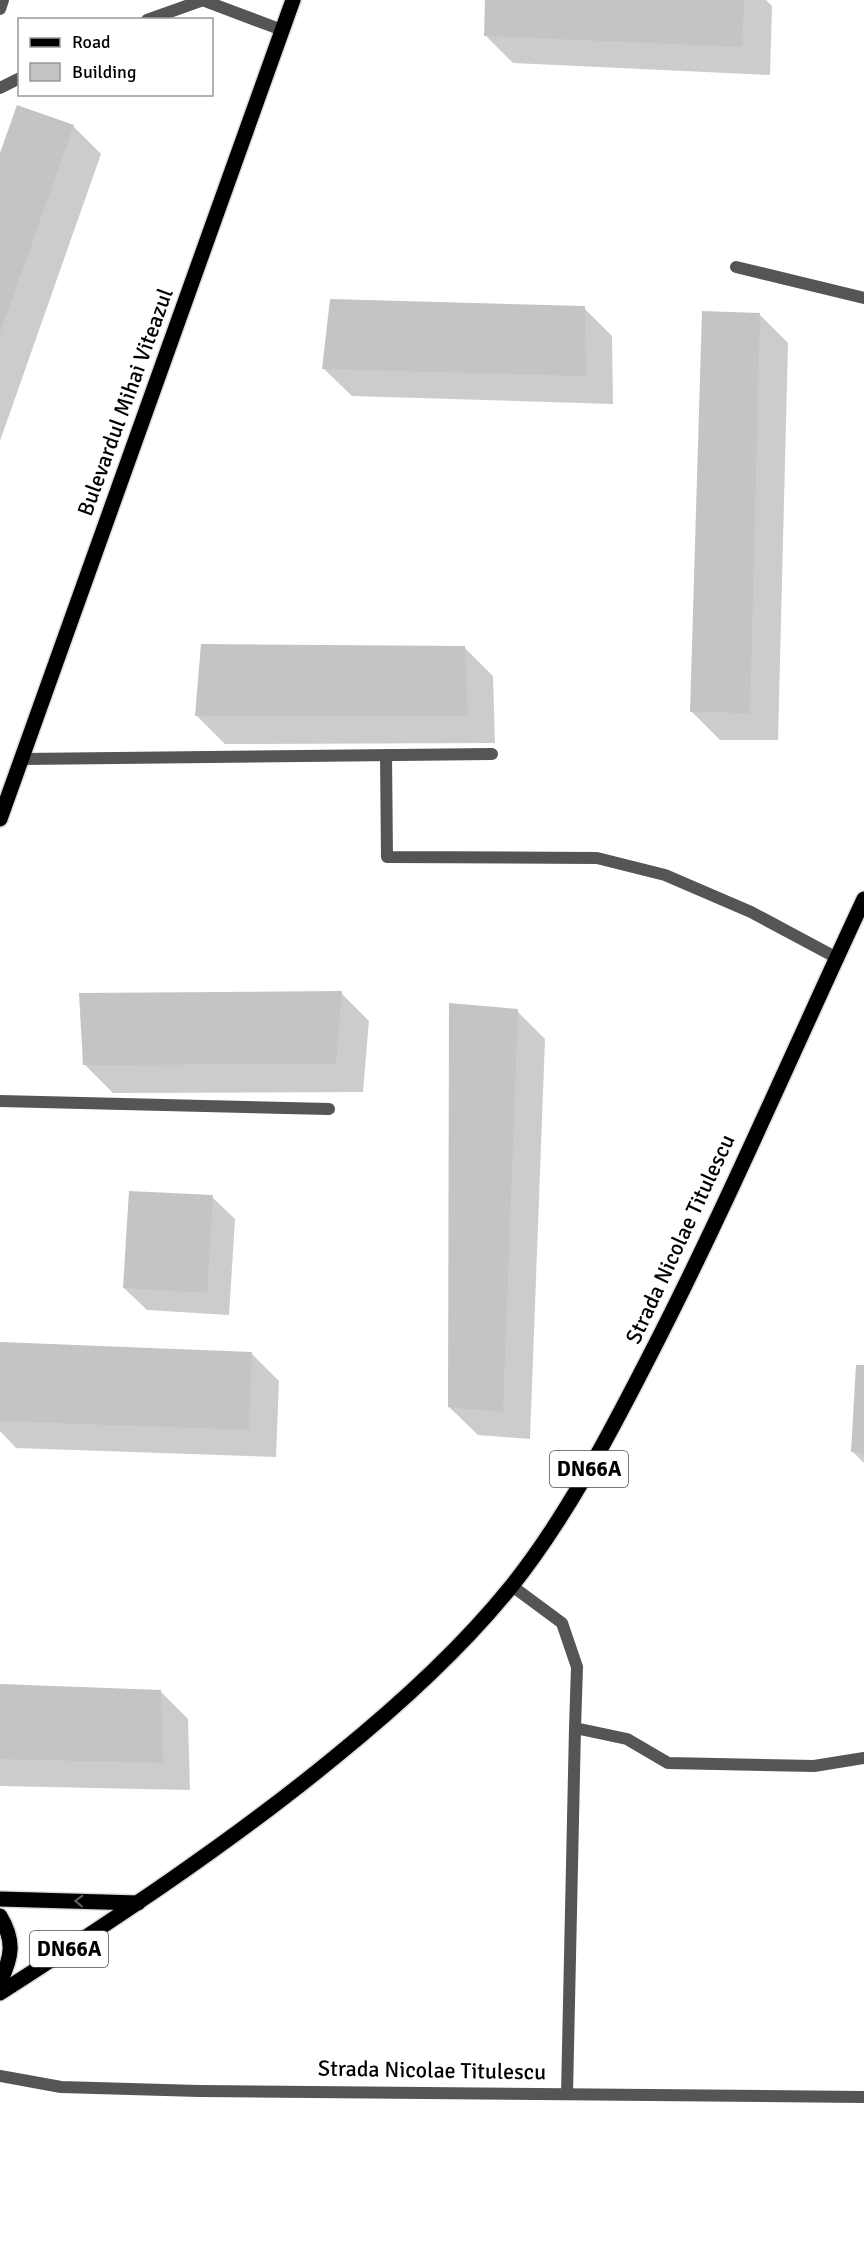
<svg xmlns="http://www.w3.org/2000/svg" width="864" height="2268" font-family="Signika,sans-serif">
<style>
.shadow{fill:#0003}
.building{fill:#c4c4c4}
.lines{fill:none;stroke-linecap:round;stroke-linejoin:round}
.primary-casing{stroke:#dbdbdb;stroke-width:18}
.service{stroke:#555;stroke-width:12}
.minor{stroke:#555;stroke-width:12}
.primary{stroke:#000;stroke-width:15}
.oneway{stroke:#595959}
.labels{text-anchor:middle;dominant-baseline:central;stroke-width:5;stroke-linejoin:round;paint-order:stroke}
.shield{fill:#fff;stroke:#4c4c4c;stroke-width:1.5}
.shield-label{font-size:21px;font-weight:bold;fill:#000}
.street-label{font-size:22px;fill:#000;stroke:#fff}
</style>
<rect width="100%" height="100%" fill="#fff"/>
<g class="shadow">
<polygon points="486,0 766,0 772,6 770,75 513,63 485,35"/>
<polygon points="73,126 101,154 0,441 0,158"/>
<polygon points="584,308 612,336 613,404 352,396 323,368"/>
<polygon points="760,315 788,343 778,740 720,740 692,712"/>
<polygon points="465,648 493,676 495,743 225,744 197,716"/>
<polygon points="341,993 369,1021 363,1092 113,1093 85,1065"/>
<polygon points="517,1011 545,1039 530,1439 478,1435 449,1407"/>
<polygon points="212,1197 235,1219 229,1315 147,1310 124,1288"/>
<polygon points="0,1343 251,1353 279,1381 276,1457 16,1448 0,1431"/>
<polygon points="864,1367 864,1463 853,1452"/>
<polygon points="0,1685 160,1691 188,1719 190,1790 0,1786"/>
</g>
<g class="building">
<polygon points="485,0 744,0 742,47 484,36"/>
<polygon points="17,105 74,125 0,333 0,153"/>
<polygon points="330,299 585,306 586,376 322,369"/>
<polygon points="702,311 760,313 750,713 690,712"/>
<polygon points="201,644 465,646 468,716 195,716"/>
<polygon points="342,991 336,1064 83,1065 79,993"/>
<polygon points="449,1003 518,1009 503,1412 448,1407"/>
<polygon points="129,1191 213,1195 207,1293 123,1288"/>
<polygon points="0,1342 252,1352 249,1430 0,1421"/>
<polygon points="856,1365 864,1365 864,1453 851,1452"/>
<polygon points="0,1684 161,1690 163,1763 0,1759"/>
</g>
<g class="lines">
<defs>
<g id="primary">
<polyline points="0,819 293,0"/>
<polyline points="0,1899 138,1903"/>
<path d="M 0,1916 C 15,1941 12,1957 0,1982"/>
<path d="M 0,1993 C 115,1919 229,1844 335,1757 C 398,1706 459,1651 510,1588 C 564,1521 608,1437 647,1361 C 725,1210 792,1053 864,899"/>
</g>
</defs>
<use href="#primary" class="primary-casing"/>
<g class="service">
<polyline points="202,0 282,30"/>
<polyline points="0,9 3,0"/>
<polyline points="147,20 203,0"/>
<polyline points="0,88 20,78"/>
</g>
<g class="minor">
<polyline points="736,267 864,298"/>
<polyline points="386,755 387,857 597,858 665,875 751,912 837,958"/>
<polyline points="22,759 492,754"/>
<polyline points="0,1101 329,1109"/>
<polyline points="512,1586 562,1623 577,1667 575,1728 627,1739 668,1763 814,1766 864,1758"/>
<polyline points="0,2076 61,2087 199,2091 864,2097"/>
<polyline points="567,2094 575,1728"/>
</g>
<use href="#primary" class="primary"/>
</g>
<defs><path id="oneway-chevron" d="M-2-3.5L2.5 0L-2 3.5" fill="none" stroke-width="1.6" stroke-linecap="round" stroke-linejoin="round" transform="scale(1.5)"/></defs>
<use class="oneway" href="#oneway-chevron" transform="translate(79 1901) rotate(-178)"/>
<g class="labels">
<g class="shield">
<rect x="550" y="1451" width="78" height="36" rx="4.5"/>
<rect x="30" y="1931" width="78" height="36" rx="4.5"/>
</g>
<g class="shield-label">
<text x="589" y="1469">DN66A</text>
<text x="69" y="1949">DN66A</text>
</g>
<g class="street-label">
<text transform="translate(125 402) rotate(-70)">Bulevardul Mihai Viteazul</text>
<text transform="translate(680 1239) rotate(-65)">Strada Nicolae Titulescu</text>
<text transform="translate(432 2070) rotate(1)">Strada Nicolae Titulescu</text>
</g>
</g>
<rect x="18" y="18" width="195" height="78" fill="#ffffff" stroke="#999999" stroke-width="1.5"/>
<rect x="30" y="38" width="30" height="9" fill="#000000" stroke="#999999" stroke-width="1.5"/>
<text x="72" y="48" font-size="18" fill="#000000">Road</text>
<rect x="30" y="63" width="30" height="18" fill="#c4c4c4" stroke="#999999" stroke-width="1.5"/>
<text x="72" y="78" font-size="18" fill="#000000">Building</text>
</svg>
